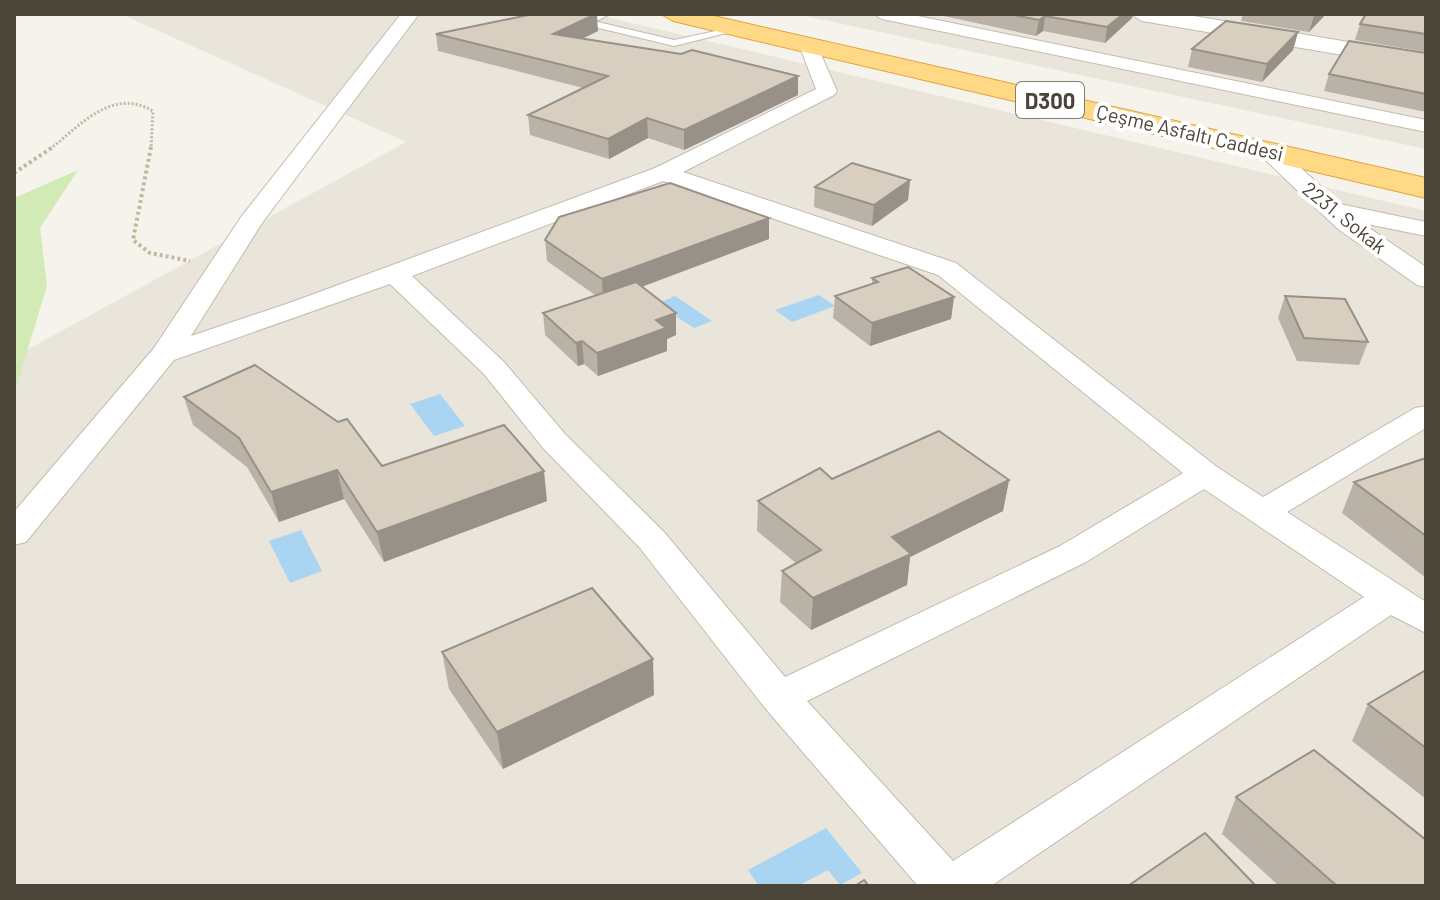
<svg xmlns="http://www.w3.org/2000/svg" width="1440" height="900" font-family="Barlow,sans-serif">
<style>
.residential{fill:#eae5da}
.green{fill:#d2eab5}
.water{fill:#a9d4f2}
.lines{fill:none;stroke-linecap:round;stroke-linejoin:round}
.service-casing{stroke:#c2bbae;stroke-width:2}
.minor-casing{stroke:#c2bbae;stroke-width:2}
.tertiary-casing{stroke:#c2bbae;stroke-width:2}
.trunk-casing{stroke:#e0a43c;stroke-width:2}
.path-far1{stroke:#c4b79f;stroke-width:3;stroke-dasharray:2 2;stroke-linecap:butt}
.path{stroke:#c4b79f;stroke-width:4;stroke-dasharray:3 3;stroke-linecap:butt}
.service{fill:#fff;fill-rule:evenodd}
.minor{fill:#fff;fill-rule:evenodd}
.tertiary{fill:#fff;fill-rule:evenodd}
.trunk{fill:#ffd985;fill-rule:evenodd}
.wall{fill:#bab2a6}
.shaded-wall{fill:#979187}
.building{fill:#d8cfc1;stroke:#979187;stroke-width:2}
.labels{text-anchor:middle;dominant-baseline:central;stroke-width:8;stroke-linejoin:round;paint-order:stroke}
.far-street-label{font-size:20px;fill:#4b4439;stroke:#fff}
.shield{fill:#fff;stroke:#817c74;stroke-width:2}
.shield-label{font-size:22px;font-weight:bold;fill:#4b4439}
</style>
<rect width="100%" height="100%" fill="#f6f3ec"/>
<g class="residential">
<polygon points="121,14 594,14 1426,211 1426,886 14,886 14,357 406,142"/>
<polygon points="796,14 1426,14 1426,149"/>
</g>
<polygon class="green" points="78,170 40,228 47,286 14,394 14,198"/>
<g class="water">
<polygon points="819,295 835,306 792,322 775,310"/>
<polygon points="675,296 712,321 694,328 657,304"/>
<polygon points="440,394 465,426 434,436 410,404"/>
<polygon points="301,530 322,571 290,583 269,541"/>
<polygon points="826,828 862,873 840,885 828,870 798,886 759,886 748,870"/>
</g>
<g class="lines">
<defs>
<polygon id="service" points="585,19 674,40 738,26 743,29 674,46 582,24 581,22"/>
<g id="minor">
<path d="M 401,14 L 419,14 L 262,223 L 191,336 L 292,302 L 655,168 L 816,89 L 799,45 L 808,39 L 817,45 L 837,91 L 834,95 L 683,172 L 956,263 L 1217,467 L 1263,497 L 1415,408 L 1426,406 L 1426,428 L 1287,512 L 1426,602 L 1426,633 L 1391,615 L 991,886 L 918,886 L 765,708 L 640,548 L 543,448 L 484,374 L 390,284 L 174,360 L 26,542 L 14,545 L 14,512 L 154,348 L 241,217 ZM 663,181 L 938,275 L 1183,473 L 1060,546 L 785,677 L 664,532 L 565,434 L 504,362 L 412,276 ZM 1204,489 L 1364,597 L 953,861 L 807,701 L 1086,562 Z"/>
<polygon points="540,14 610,14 585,27 543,18"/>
<polygon points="873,14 908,14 1426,120 1426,132 882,19"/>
<polygon points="1268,143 1276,145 1340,204 1426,222 1426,236 1362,223 1426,267 1426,287 1417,285 1338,229 1260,155 1257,150"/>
</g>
<polygon id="tertiary" points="1131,14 1182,14 1426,55 1426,69 1142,21"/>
<polygon id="trunk" points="661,14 705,14 1426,178 1426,198 673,21"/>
</defs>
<use href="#service" class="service-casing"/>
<use href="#minor" class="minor-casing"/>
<use href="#tertiary" class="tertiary-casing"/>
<use href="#trunk" class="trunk-casing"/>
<path class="path-far1" d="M 50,149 C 81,125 112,87 153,111 L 151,149"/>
<g class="path">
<polyline points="151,147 133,240 150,253 190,261"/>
<polyline points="14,173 53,147"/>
</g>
<use href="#service" class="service"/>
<use href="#minor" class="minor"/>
<use href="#tertiary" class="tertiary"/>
<use href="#trunk" class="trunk"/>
</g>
<g class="wall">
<polygon points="934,14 1133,14 1132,18 1105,43 1043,31 1036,36"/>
<polygon points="1243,14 1326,14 1309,32 1241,21"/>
<polygon points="1426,14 1426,52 1355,40 1360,24"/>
<polygon points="598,31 582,39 798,95 684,150 648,138 609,159 530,135 528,115 583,88 438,51 436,34"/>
<polygon points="1298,32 1293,50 1262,82 1188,67 1192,49"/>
<polygon points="1426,53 1426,112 1324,91 1329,74"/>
<polygon points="910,180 908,200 872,226 814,207 815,187"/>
<polygon points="769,239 642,287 676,313 676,335 667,339 667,351 598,376 584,364 578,366 545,335 543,313 595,295 547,261 545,240"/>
<polygon points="872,278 954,297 951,319 870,346 833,318 835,296 872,284"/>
<polygon points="1285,296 1368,342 1359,365 1297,361 1278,318"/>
<polygon points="184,397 382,466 547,501 384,562 344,499 279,522 247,467 193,425"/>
<polygon points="1426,458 1426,578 1342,513 1354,482"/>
<polygon points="832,479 1009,480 1003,511 910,557 907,585 811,630 780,602 782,571 796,563 757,531 758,501"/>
<polygon points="442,652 654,695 503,769 449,689"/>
<polygon points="1426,670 1426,799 1352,741 1368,704"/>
<polygon points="1236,797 1426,886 1279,886 1222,834"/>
</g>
<g class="shaded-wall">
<polygon points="597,14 598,31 554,52 553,34"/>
<polygon points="1123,14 1133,14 1132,18 1105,43 1107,27"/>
<polygon points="1315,14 1326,14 1309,32 1314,16"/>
<polygon points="1045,16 1043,31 1036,36 1039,20"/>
<polygon points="1298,32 1293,50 1262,82 1267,64"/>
<polygon points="798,76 798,95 684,150 684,130"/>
<polygon points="647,118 648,138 609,159 608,139"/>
<polygon points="910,180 908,200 872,226 874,205"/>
<polygon points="769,218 769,239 603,301 602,279"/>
<polygon points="954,297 951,319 870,346 872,323"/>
<polygon points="676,313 676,335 667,339 667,351 598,376 597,353 656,320"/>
<polygon points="582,341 584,364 578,366 576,343"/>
<polygon points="337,470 344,499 279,522 271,492"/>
<polygon points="544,471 547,501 384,562 377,532"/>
<polygon points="1009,480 1003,511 910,557 907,585 811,630 813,598 892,537"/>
<polygon points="653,659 654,695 503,769 497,732"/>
</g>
<g class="building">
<polygon points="533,14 596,14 553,34 681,54 692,50 798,76 684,130 647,118 608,139 528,115 608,76 436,34"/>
<polygon points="1009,14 1123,14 1107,27 1045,16 1039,20"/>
<polygon points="1366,14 1426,14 1426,34 1360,24"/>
<polygon points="1226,21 1298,32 1267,64 1192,49"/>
<polygon points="1349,41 1426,53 1426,94 1329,74"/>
<polygon points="852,163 910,180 874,205 815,187"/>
<polygon points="670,183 769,218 602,279 545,240 559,217"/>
<polygon points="908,267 954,297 872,323 835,296 878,282 872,278"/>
<polygon points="636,282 676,313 656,320 666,328 597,353 582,341 576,343 543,313"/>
<polygon points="1285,296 1345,299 1368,342 1304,338"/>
<polygon points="255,365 338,422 347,419 382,466 504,425 544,471 377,532 337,470 271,492 239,438 184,397"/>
<polygon points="939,431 1009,480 892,537 911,554 813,598 782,571 821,550 758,501 820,468 832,479"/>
<polygon points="1426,458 1426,536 1354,482"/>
<polygon points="592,588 653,659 497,732 442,652"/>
<polygon points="1426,670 1426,748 1368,704"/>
<polygon points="1314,750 1426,840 1426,886 1337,886 1236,797"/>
<polygon points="1205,833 1256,886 1128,886"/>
<polygon points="864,880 869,886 855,886"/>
</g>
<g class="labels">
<g class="far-street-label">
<text transform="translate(1190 132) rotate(13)">Çeşme Asfaltı Caddesi</text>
<text transform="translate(1345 217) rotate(39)">2231. Sokak</text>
</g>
<rect class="shield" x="1016" y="82" width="68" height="36" rx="6"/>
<g class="shield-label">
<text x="1050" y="100">D300</text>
</g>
</g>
<rect width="1440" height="900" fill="none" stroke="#4b4439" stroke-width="32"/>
</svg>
